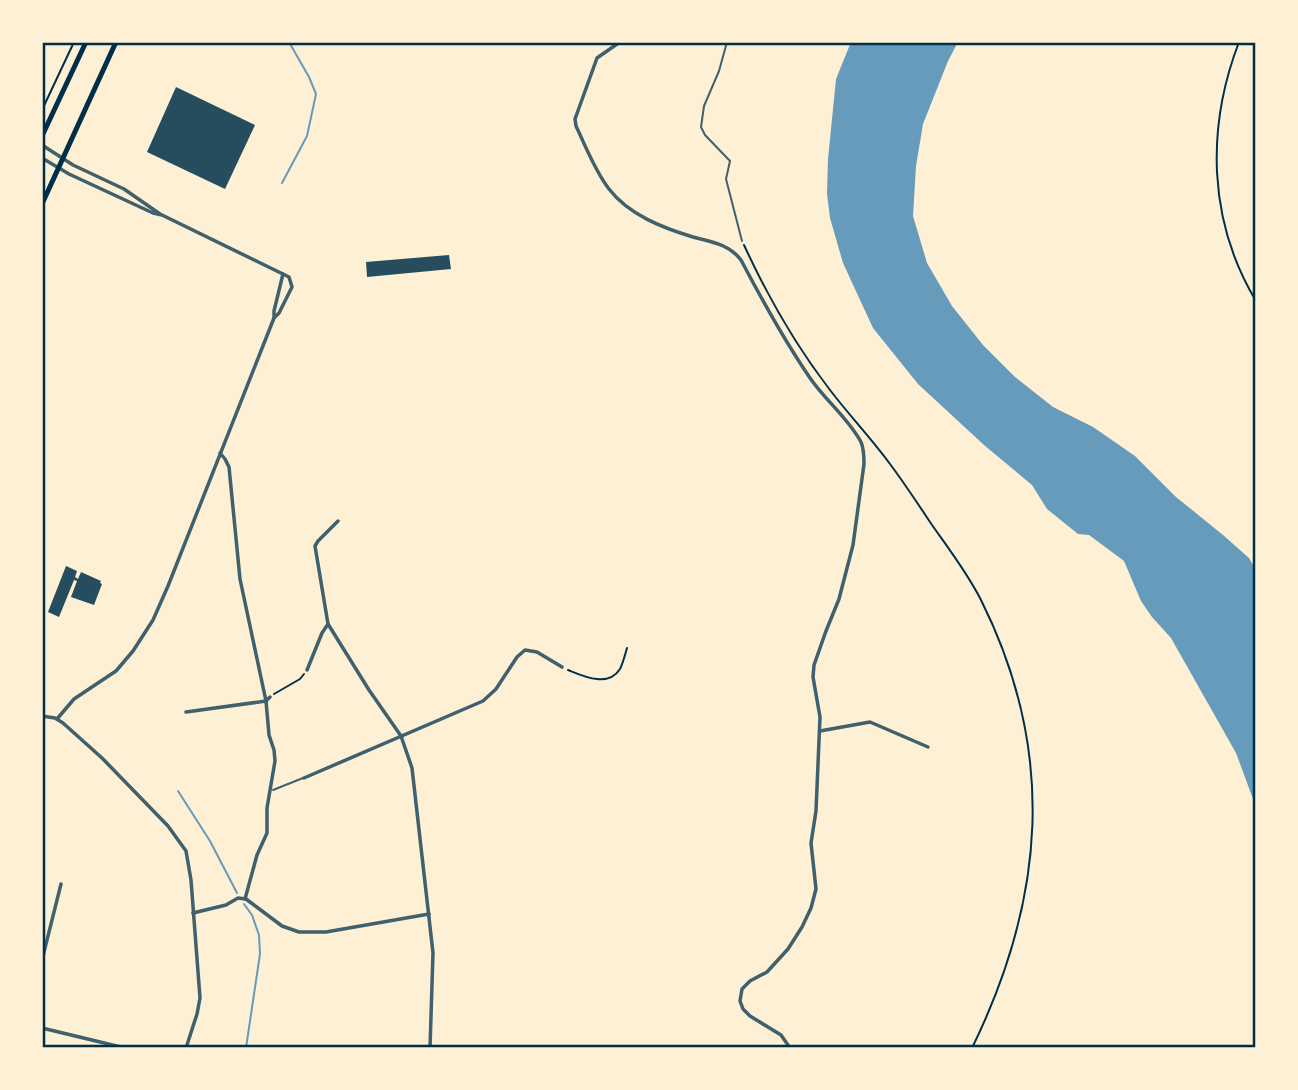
<svg xmlns="http://www.w3.org/2000/svg" width="1298" height="1090" font-family="Georgia,serif">
<style>
.water{fill:#669bbc}
.lines{fill:none;stroke-linecap:round;stroke-linejoin:round}
.stream{stroke:#669bbc;stroke-width:2}
.building{fill:#264d5e}
.path{stroke:#003049;stroke-width:2}
.service{stroke:#3f606c;stroke-width:2}
.minor{stroke:#3f606c;stroke-width:3.5}
.primary{stroke:#003049;stroke-width:5}
.neatline{fill:none;stroke:#003049;stroke-width:2.5}
</style>
<rect width="100%" height="100%" fill="#fdf0d5"/>
<polygon class="water" points="851,42 958,42 948,61 923,124 916,166 913,216 927,263 952,306 983,345 1015,377 1053,407 1093,427 1135,456 1176,497 1223,535 1249,558 1256,570 1256,807 1236,753 1171,638 1152,617 1141,601 1124,561 1089,535 1078,534 1047,509 1032,485 984,445 918,384 873,328 843,263 830,218 827,194 828,159 836,79"/>
<g class="lines">
<g class="stream">
<polyline points="282,183 307,136 316,94 309,77 289,42"/>
<polyline points="178,791 210,841 237,893"/>
<polyline points="244,904 252,915 259,935 260,954 246,1048"/>
</g>
</g>
<g class="building">
<polygon points="176,87 255,125 225,189 147,152"/>
<polygon points="449,255 451,269 367,277 366,262"/>
<polygon points="66,566 77,571 75,577 78,579 81,572 101,581 100,583 102,584 94,605 71,597 77,581 74,580 59,617 48,612"/>
</g>
<g class="lines">
<g class="path">
<path d="M 1239,42 C 1206,128 1208,221 1256,301"/>
<polyline points="42,110 74,42"/>
<path d="M 744,245 C 767,295 796,346 830,390 C 849,415 871,438 890,464 C 905,484 918,504 932,525 C 949,549 968,574 981,600 C 1057,752 1045,899 972,1048"/>
<path d="M 568,670 C 583,676 608,688 620,669 C 623,663 625,655 627,648"/>
<polyline points="274,694 300,679 304,674"/>
</g>
<g class="service">
<polyline points="727,42 719,71 704,106 701,127 705,135 730,161 726,179 742,241"/>
<polyline points="273,790 303,778"/>
</g>
<g class="minor">
<path d="M 620,42 L 597,58 L 575,119 L 576,126 C 586,147 595,171 609,189 C 629,215 663,228 693,237 C 711,242 729,244 741,260 C 762,300 784,340 810,378 C 825,400 848,418 861,442 C 864,449 864,457 864,464 L 853,545 L 839,599 L 826,631 L 814,665 L 813,677 L 820,717 L 816,811 L 811,843 L 816,889 L 811,908 L 802,927 L 788,949 L 767,972 L 750,981 L 742,989 L 740,1001 L 743,1009 L 750,1016 L 781,1035 L 790,1048"/>
<polyline points="42,145 73,165 124,189 160,214"/>
<polyline points="42,158 69,174 153,213 162,215 289,277 292,287 279,313 275,317"/>
<polyline points="220,453 225,459 229,467 240,579 266,701 269,735 274,750 275,761 267,808 267,833 257,855 245,899"/>
<polyline points="338,521 318,541 315,546 328,624 369,690 401,736 412,768 433,953 430,1048"/>
<polyline points="307,670 322,633 328,624"/>
<polyline points="42,699 42,710"/>
<polyline points="186,712 266,701 270,697"/>
<polyline points="42,716 55,718 63,723 102,758 168,826 186,851 191,880 200,998 197,1014 186,1048"/>
<polyline points="57,719 74,699 116,671 133,651 153,620 168,586 274,318 274,311 283,274"/>
<polyline points="820,731 870,722 928,747"/>
<polyline points="304,778 483,701 496,689 517,657 525,650 537,652 562,667"/>
<polyline points="193,913 226,905 238,898 246,899 282,926 299,932 326,932 429,914"/>
<polyline points="42,960 61,884"/>
<polyline points="42,1028 125,1048"/>
</g>
<g class="primary">
<polyline points="42,136 86,42"/>
<polyline points="42,204 116,42"/>
</g>
</g>
<rect width="1298" height="1090" fill="none" stroke="#fdf0d5" stroke-width="88"/>
<rect x="44" y="44" width="1210" height="1002" class="neatline"/>
</svg>
